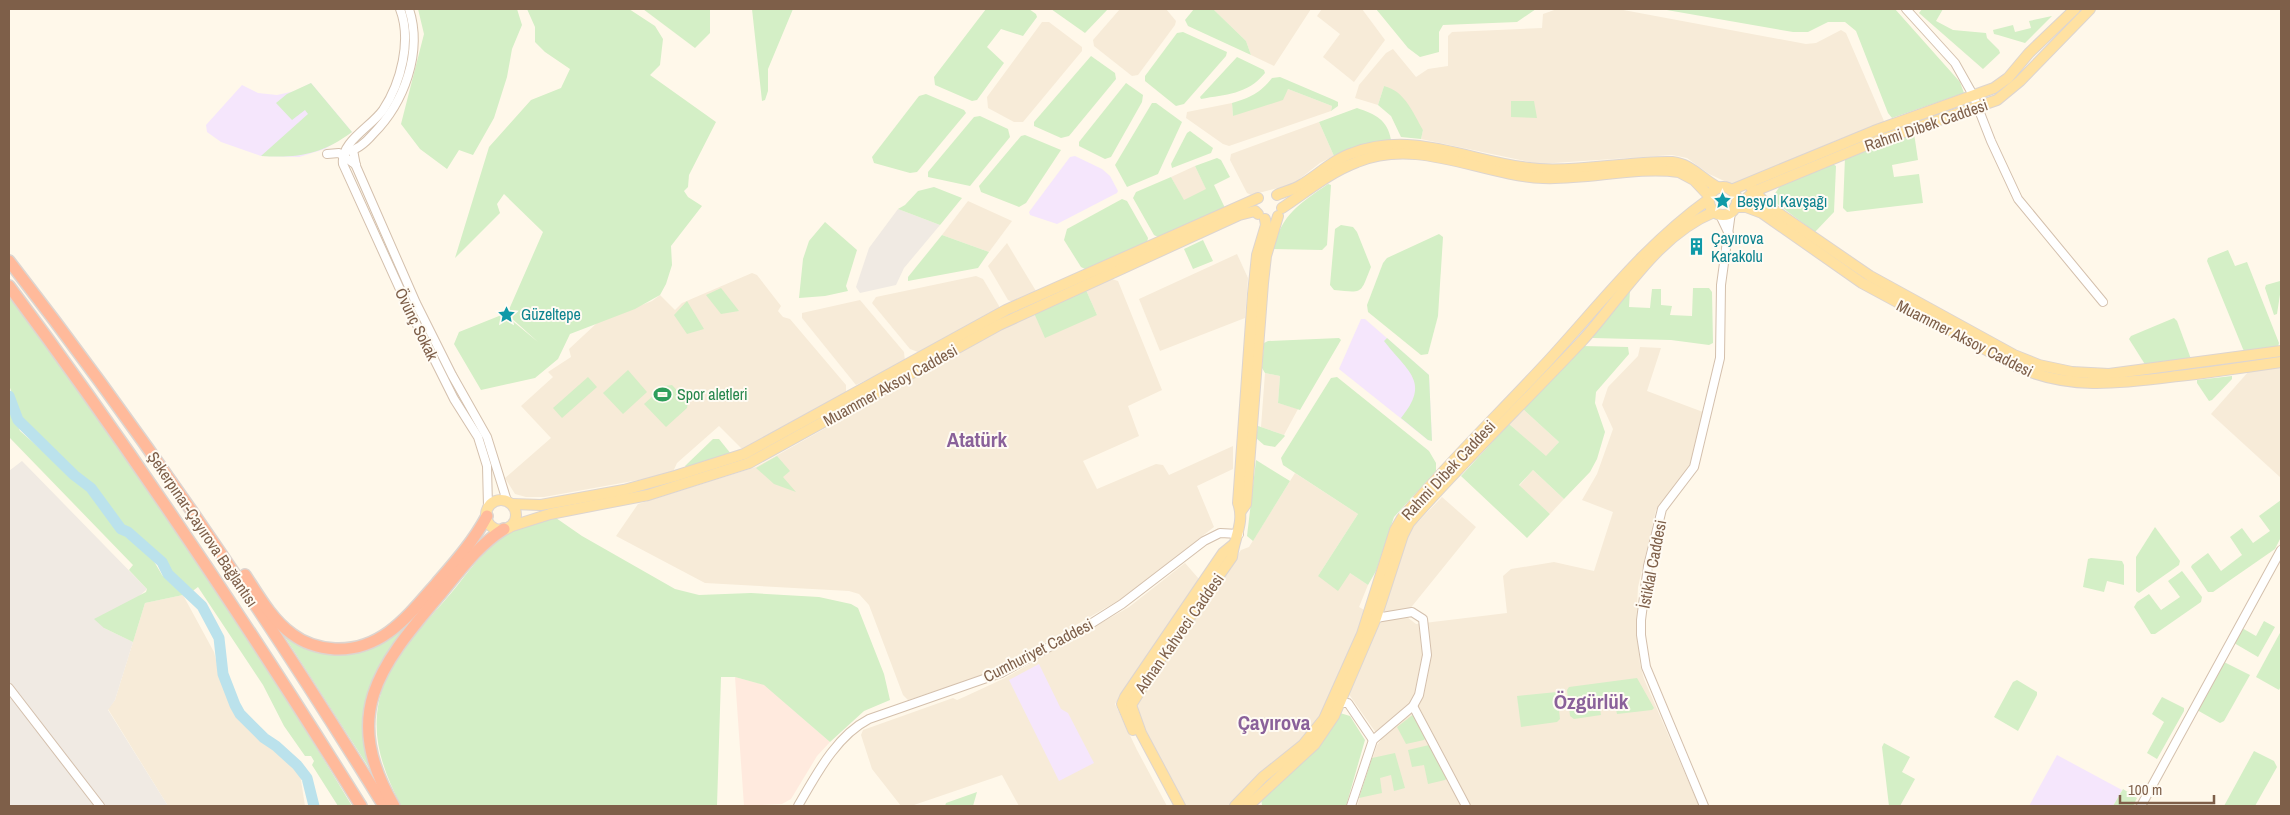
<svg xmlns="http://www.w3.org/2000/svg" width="2290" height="815" font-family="'Archivo Narrow',sans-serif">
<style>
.residential{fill:#f7ebd8}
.commercial{fill:#ffeade}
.industrial{fill:#f0eae3}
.education{fill:#f5e6fc}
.green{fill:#d4efc6}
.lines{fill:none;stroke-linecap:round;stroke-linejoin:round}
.river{stroke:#bbe2ec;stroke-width:11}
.minor-casing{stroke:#d4c0ad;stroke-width:10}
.major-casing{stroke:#ddd5d0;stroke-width:12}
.highway-casing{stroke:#ddd5d0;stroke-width:14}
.minor{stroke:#fff;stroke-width:8}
.major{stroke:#ffe1a1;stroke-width:10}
.highway{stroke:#ffba9b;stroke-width:11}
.labels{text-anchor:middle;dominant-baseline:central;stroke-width:4;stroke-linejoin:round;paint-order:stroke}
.street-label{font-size:16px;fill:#7e5f49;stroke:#fffbf3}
.culture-label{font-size:16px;fill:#0d838f;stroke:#fffbf3;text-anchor:start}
.leisure-label{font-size:16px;fill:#27864d;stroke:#fffbf3;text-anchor:start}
.district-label{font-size:21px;font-weight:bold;fill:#8a619a;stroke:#fffbf3}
</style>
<rect width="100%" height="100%" fill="#fff8ea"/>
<g class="residential">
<polygon points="1120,9 1166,9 1176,21 1175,25 1138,75 1132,76 1094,46 1093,40"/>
<polygon points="1213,9 1311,9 1274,66 1251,55 1246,41"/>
<polygon points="1322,9 1362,9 1385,40 1354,82 1323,57 1340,34 1317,16"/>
<polygon points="1557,9 1618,9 1806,44 1816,43 1841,30 1846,33 1884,121 1883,123 1837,140 1733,185 1709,174 1687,158 1672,155 1539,164 1421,139 1423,130 1384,86 1378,105 1355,98 1359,85 1386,53 1393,49 1416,77 1428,69 1448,66 1448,36 1452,32 1542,28 1543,14"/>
<polygon points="1042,22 1049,22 1082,47 1082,51 1023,122 1014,122 988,108 987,97"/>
<polygon points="1288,89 1332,106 1331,111 1229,146 1223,144 1186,118 1187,112 1232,103 1233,116"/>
<polygon points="1319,122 1334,156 1320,163 1293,184 1251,195 1247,193 1230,160 1231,154"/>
<polygon points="1195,166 1207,190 1184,201 1171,177"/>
<polygon points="968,201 1012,221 989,252 942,235"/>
<polygon points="1007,243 1036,291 1013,302 1008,300 988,266"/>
<polygon points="1237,254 1248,278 1245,318 1160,351 1139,299"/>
<polygon points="752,273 757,275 781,306 778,311 783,317 790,319 846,385 846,393 743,450 719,426 677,463 672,474 544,497 526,497 515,494 505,478 551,438 521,406 553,377 548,372 571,357 569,349 598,322 652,301 660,295 675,310 682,303"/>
<polygon points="976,276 983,279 999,306 999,309 918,352 910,349 872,303 876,297"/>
<polygon points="1112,279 1118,281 1162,390 1128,406 1139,436 1083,461 1097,489 1156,464 1163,465 1169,475 1233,446 1233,469 1197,486 1214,527 1121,599 996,671 908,700 903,695 869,605 859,594 849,591 705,583 616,536 638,504 756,467 1016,321 1034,313 1097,315 1086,290"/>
<polygon points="860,300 904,352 905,361 856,385 802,318 802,313"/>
<polygon points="1640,347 1661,348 1647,391 1703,412 1689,467 1656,510 1638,587 1636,628 1640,664 1644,679 1699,806 1357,806 1377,745 1381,740 1348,693 1382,610 1411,529 1442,497 1476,527 1409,610 1407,617 1416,624 1507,613 1503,576 1511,569 1554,562 1594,571 1613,512 1582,500 1597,474 1613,429 1602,405 1608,387 1638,356"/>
<polygon points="2281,366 2281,478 2211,414 2249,371"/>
<polygon points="1265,373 1280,376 1278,403 1298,409 1284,435 1261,427"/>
<polygon points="1523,409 1559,442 1546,457 1509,424"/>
<polygon points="1533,470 1564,499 1550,514 1519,486"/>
<polygon points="1295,473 1358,514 1318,576 1350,573 1368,585 1359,607 1366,611 1325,708 1314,729 1295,748 1258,775 1230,806 1185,806 1137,716 1135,705 1140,695 1241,550 1249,547"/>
<polygon points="1185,563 1199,579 1115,704 1137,750 1167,806 1019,806 1002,775 911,806 901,806 872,769 861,735 863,730 953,698 957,700 964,697 1005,678 1129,607"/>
<polygon points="183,595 214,652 220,676 236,716 266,744 274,748 300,774 305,806 168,806 108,709 115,700 145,603"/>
</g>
<polygon class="commercial" points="735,677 765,685 830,742 817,756 791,799 782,804 744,806"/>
<g class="industrial">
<polygon points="898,209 940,225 904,268 896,285 860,293 856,287 869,248"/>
<polygon points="22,461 147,589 104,628 133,642 115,700 108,710 168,806 9,806 9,471"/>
</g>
<g class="education">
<polygon points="311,83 352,132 325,149 299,157 261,156 221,142 207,132 206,125 242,85 258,93 277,95 295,91"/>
<polygon points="1075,156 1102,169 1110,176 1118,191 1117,193 1057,224 1030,215 1029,212 1070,157"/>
<polygon points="1361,319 1365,319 1429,375 1432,441 1428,440 1339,369"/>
<polygon points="1039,664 1061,709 1068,713 1094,763 1059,781 1009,680"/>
<polygon points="2057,755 2122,790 2113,806 2029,806"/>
</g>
<g class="green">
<polygon points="418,9 517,9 522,25 512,49 507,77 494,118 473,155 459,150 447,169 420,149 401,124 424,34"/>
<polygon points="527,9 629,9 655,26 663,39 660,65 650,75 716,122 689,175 688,187 684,191 688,197 702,206 671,246 672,265 666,284 660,295 635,309 570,334 558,359 535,378 481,390 454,344 459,332 504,314 538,342 507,314 543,232 504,194 497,204 500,213 455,258 489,147 531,100 561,88 570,69 545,52 535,42 535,27"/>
<polygon points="643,9 710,9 710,33 695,48"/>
<polygon points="752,9 793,9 768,69 768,91 765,100 762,101"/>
<polygon points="986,9 1029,9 1036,14 1037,17 1023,36 1001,29 987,47 1004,63 977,100 972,101 935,85 934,77"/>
<polygon points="1051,9 1108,9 1085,33"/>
<polygon points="1194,9 1213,9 1246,41 1251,55 1188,26 1185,20"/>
<polygon points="1376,9 1536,9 1517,22 1443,25 1439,32 1439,52 1420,57 1408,48"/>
<polygon points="1661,9 1895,9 1960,82 1964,93 1892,118 1888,113 1856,31 1845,22 1828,22 1808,32 1793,32"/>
<polygon points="1922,9 1943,9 1936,21 1953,30 1986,33 1987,38 1999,50 2000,53 1983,69 1919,13"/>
<polygon points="2052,16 2025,43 1998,35 1994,34 1993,30 2013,25 2015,32 2031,28 2029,21"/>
<polygon points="1183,32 1227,52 1226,56 1184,104 1176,106 1145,81 1145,76 1177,33"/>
<polygon points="1091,56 1115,73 1116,79 1069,136 1061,138 1034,126 1034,122"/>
<path d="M 1237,57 L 1264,70 L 1265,73 C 1247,95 1226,94 1201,99 L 1200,97 Z"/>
<path d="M 1280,77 L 1334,100 L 1338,102 L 1338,106 L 1331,111 L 1332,106 L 1288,89 L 1283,100 L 1233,116 L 1232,103 C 1250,98 1260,93 1272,78 Z"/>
<path d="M 311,83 L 352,132 C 321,155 298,158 261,156 L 308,114 L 305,110 L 292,120 L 276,103 L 287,94 Z"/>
<polygon points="1126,83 1143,95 1142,102 1111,157 1105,159 1079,146 1079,142"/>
<path d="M 1384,86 C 1405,91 1413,113 1423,130 L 1421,139 L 1401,137 L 1391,116 L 1378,105 Z"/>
<polygon points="926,94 964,110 966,113 917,172 910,173 874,163 872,157 919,96"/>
<polygon points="1511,101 1534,101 1537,118 1511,117"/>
<polygon points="1152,103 1156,103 1182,122 1158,174 1127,187 1115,165"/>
<path d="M 1357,108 C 1375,114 1388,120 1391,140 C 1370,142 1353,146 1334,156 L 1319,122 Z"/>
<polygon points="980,116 1008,129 1010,137 970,186 928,177 928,172 974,117"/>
<polygon points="1190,131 1213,148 1211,153 1172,168 1171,164 1187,133"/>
<polygon points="1914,133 1918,160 1892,165 1894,177 1919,174 1923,203 1847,212 1843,208 1845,157"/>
<polygon points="1025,135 1061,150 1026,203 1019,207 981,192 979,186 1021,136"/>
<polygon points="1217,158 1221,160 1230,177 1214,185 1225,208 1160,238 1154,235 1133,198 1136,192 1171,177 1184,200 1206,189 1195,166"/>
<polygon points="1833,164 1836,166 1834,212 1815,232 1776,203 1774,195 1780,186"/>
<path d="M 1328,184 L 1331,185 L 1327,245 L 1322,250 L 1273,249 C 1282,214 1299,204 1328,184 Z"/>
<polygon points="934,187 962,198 940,225 898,209 905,205 918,191"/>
<polygon points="1122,199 1127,201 1148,238 1147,243 1087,270 1081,267 1064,240 1067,229"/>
<polygon points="825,222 857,250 846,286 848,291 825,296 799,298 803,259 809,241"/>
<path d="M 1341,225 L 1353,227 L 1357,232 L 1371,267 C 1360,294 1364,293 1334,290 L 1330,285 L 1335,229 Z"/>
<polygon points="1439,234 1443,237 1438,316 1428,354 1421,355 1368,312 1367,305 1383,263 1387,258"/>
<polygon points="942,235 989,252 978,268 908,281 908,277"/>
<polygon points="1203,240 1213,261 1193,269 1184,249"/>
<polygon points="2228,250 2235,266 2247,262 2279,343 2278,347 2245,352 2243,349 2207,261 2208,258"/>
<polygon points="2280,281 2281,288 2277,314 2274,315 2265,288 2266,285"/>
<polygon points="721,288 739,311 721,314 706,295"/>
<polygon points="1693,288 1709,288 1712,292 1713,343 1709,345 1671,340 1593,338 1592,336 1630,290 1629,307 1650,308 1652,289 1661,289 1661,305 1672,306 1670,315 1692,316"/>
<polygon points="1086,290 1097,315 1045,338 1034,313"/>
<path d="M 9,296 C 132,460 247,631 352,806 L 338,806 L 312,765 L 314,761 L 311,756 L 305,756 L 284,726 L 263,685 L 198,587 L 190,593 L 174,577 L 162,559 L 123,526 L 94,486 L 67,465 L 22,421 L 9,385 Z"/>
<polygon points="687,301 704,329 687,334 674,315"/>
<polygon points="2174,318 2177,321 2191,359 2146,366 2129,339 2131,336"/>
<polygon points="1339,338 1341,340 1300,410 1278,403 1280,376 1265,373 1262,368 1264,343 1268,341"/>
<path d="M 1387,338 L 1429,375 L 1432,441 L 1428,440 L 1401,418 C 1431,382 1408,372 1384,341 Z"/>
<polygon points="1582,346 1628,347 1629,354 1596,392 1595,403 1605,432 1597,459 1590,472 1564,499 1533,470 1519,485 1550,514 1527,538 1461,476 1509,424 1546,456 1559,442 1523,409"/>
<polygon points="628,370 647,392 623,414 603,393"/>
<polygon points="2232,376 2232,379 2212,400 2209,401 2197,383 2197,380"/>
<polygon points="588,377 597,387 562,418 553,408"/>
<polygon points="1337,377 1429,451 1436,463 1436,471 1394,517 1376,571 1368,585 1350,573 1338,591 1318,576 1358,514 1283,465 1281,458 1331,378"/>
<polygon points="672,385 688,402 687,408 666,427 644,404 664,386"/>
<polygon points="9,406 20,431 84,487 119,531 152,558 162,575 183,595 145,603 133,642 104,628 94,619 146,592 147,589 129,570 133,565 9,437"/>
<polygon points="1258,426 1284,435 1285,436 1275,447 1264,445 1256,438"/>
<polygon points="713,439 719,439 731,454 687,469 685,466"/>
<polygon points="777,456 790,471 783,477 796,492 774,484 756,468"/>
<polygon points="1256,460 1290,481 1253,541 1247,536"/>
<polygon points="2281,500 2281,537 2275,549 2213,592 2208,592 2191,567 2192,565 2208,553 2221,571 2242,555 2230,537 2242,528 2253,543 2270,531 2259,516"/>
<path d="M 556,518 L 582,536 L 675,589 L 699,595 L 751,593 L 819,597 L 851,604 L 858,608 L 884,674 L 890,700 L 864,711 L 830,742 L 764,685 L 735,677 L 721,677 L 717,806 L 401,806 C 384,772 371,740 379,701 C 388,659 425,624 452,592 C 467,574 481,553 500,539 C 517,527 536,520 556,518 Z"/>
<polygon points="2155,527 2180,561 2179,565 2139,593 2136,591 2136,557"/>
<polygon points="2091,558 2122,561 2124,565 2124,585 2107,581 2104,592 2083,587 2088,559"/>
<polygon points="2182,571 2202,597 2201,602 2155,634 2151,634 2134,607 2137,602 2149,594 2161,610 2180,597 2168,581"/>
<polygon points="2264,621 2275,627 2258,657 2234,643 2242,628 2256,636"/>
<path d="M 406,624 L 408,626 C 367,678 358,705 371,771 L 283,634 C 309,644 339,663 366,650 C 380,643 393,632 406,624 Z"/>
<polygon points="2281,631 2281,686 2279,690 2256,677"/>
<polygon points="2224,662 2250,675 2224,721 2220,723 2197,710"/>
<polygon points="1637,678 1654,708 1652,710 1617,714 1614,699 1599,701 1601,715 1574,719 1570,716 1567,690 1569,687"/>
<polygon points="2017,680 2037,692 2037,695 2018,731 1994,717 2013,682"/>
<polygon points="1557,692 1560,719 1557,722 1521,727 1517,696"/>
<polygon points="2162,697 2184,708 2184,711 2157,759 2147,753 2164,722 2152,714"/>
<path d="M 1340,713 L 1350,716 L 1365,740 L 1346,806 L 1262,805 L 1261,799 C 1294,770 1318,753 1340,713 Z"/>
<polygon points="1415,713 1427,736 1424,740 1406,744 1397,727"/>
<polygon points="1884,743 1910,757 1902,772 1915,779 1900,806 1889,806 1882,747"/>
<polygon points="1429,745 1448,777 1445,780 1428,784 1424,765 1412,767 1408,750"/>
<polygon points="2254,751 2274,761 2277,767 2255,806 2224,806"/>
<polygon points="1395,753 1405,788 1394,791 1391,775 1380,778 1382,793 1359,798 1372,758"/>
<polygon points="2123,789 2137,798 2133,806 2113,806"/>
<polygon points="977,792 973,806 945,806 946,803"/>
</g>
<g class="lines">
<polyline class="river" points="9,396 18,420 74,475 91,488 121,529 128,532 162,562 168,574 202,606 219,638 223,674 235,705 240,714 264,738 276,746 297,765 307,778 314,806"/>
<defs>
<g id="minor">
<path d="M 400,9 C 412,40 401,83 383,110 C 371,127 340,142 343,164 L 408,307 L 454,399 L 478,437 L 487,466 L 488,507"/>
<polyline points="1906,9 1955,63 1973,95 1991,141 2018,199 2103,302"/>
<polyline points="353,150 356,166 416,303 452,375 487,437 507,501"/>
<path d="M 348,151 C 358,150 367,141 373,134 C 404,103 423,52 409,9"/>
<polyline points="327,154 339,153 356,165"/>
<polyline points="1720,215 1729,234"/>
<polyline points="9,688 100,806"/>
<polyline points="1341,703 1348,703 1373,740"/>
<polyline points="1413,706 1466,806"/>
<path d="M 798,806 C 816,775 836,736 869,719 L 1001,673 L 1081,630 L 1122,604 L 1204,541 L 1220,533 L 1239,534"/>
<polyline points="1351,806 1373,740 1413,706 1419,695 1427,655 1423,619 1412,612 1376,618"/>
<polyline points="1704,806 1646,667 1641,635 1641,620 1648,566 1662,509 1694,467 1720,358 1721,285 1731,212"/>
<polyline points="2141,806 2281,550"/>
</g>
<g id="major">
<polyline points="1748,184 1768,206 1870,276 2014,355 2039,365 2072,372 2109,374 2281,351"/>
<circle cx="1723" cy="201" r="14"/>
<polyline points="1731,190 1874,131 1994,88 2008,78 2029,53 2075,9"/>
<path d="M 1277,195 C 1285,191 1294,190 1301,185 C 1318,175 1334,159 1353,153 C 1417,129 1476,165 1539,169 C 1583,172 1628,161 1672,162 C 1692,164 1701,179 1719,188"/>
<polyline points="1737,203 1743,201 1755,191 1869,144 1997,100 2020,81 2090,9"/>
<path d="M 1735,207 L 1746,207 L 1762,213 L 1862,283 L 2016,366 C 2069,391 2122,383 2178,376 C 2213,372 2247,367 2281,362"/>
<path d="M 1282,208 C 1306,192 1330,172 1357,162 C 1419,137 1480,175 1543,178 C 1587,180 1636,166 1679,172 L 1694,180 L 1710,197"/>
<circle cx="501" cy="515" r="15"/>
<polyline points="512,504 541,505 624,490 675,476 744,454 1006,310 1258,198"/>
<polyline points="1241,511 1246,504 1263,283 1266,256 1278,216"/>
<polyline points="509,527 550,514 648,495 749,463 999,325 1239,215 1255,211 1258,214"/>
<polyline points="1133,730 1122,704 1125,697 1223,553 1234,544"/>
<path d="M 1180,806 L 1141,733 L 1131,705 L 1157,664 L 1232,557 C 1234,538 1245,522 1238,503 L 1253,294 L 1257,255 L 1266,225 L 1265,219"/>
<path d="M 1235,806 L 1263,777 L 1303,745 L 1324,719 L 1362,634 L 1395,530 L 1402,518 C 1448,463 1500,413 1549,360 C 1602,302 1645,245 1709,199"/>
<path d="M 1248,806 L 1315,744 L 1334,716 L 1376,618 L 1403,535 L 1409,523 C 1464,460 1525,402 1582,341 C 1622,297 1657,235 1714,212"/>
</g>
<g id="highway">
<path d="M 9,261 C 144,435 268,618 384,806"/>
<path d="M 9,286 C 134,454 250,628 361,806"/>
<path d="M 245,575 C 258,595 272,620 292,634 C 305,644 319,648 335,649 C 382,651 408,616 436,584 C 455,562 473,542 487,516"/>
<path d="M 394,806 C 341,715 378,668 438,597 C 459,572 477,546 504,529"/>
</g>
</defs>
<use href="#minor" class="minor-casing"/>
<use href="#major" class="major-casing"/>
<use href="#highway" class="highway-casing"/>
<use href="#minor" class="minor"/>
<use href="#major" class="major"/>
<use href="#highway" class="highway"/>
</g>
<defs>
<symbol id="sight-bare" viewBox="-9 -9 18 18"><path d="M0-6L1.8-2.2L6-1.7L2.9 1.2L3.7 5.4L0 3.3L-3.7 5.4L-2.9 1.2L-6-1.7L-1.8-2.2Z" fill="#0f9aa8" stroke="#fffbf3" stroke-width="2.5" paint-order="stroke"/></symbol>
<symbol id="building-bare" viewBox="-9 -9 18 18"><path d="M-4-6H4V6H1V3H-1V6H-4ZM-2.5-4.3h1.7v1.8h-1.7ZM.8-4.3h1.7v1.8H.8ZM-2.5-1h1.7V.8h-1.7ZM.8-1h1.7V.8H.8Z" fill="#0f9aa8" stroke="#fffbf3" stroke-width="2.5" paint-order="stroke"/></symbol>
<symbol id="stadium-bare" viewBox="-9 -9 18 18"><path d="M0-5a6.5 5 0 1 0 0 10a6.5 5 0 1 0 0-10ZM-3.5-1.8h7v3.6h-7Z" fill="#2e9e5b" stroke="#fffbf3" stroke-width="2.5" paint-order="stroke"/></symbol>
</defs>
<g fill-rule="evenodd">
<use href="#sight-bare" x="1710" y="188" width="25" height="25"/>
<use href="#building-bare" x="1684" y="234" width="25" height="25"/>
<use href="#sight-bare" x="494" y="302" width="25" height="25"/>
<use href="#stadium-bare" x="650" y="382" width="25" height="25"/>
</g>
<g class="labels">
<g class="street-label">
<text transform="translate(1926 125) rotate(-19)">Rahmi Dibek Caddesi</text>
<text transform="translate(417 324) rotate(64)">Övünç Sokak</text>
<text transform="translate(1965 338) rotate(27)">Muammer Aksoy Caddesi</text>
<text transform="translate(890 385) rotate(-29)">Muammer Aksoy Caddesi</text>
<text transform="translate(1448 470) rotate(-47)">Rahmi Dibek Caddesi</text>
<text transform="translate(203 529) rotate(56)">Şekerpınar-Çayırova Bağlantısı</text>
<text transform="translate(1652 564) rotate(-79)">İstiklal Caddesi</text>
<text transform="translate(1179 633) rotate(-55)">Adnan Kahveci Caddesi</text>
<text transform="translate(1038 650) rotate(-27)">Cumhuriyet Caddesi</text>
</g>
<g class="culture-label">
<text x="1737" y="201">Beşyol Kavşağı</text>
<text x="1711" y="238">Çayırova<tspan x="1711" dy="18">Karakolu</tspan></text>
<text x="521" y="314">Güzeltepe</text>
</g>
<g class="leisure-label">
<text x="677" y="394">Spor aletleri</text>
</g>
<g class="district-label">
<text x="977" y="439">Atatürk</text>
<text x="1591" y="701">Özgürlük</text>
<text x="1274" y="722">Çayırova</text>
</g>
</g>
<rect width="2290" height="815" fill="none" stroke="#7e5f49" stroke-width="20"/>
<path d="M2120 795v8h94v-8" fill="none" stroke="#7e5f49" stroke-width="2.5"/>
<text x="2128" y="795" font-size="15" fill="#7e5f49" stroke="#fffbf3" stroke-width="4" paint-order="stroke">100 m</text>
</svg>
